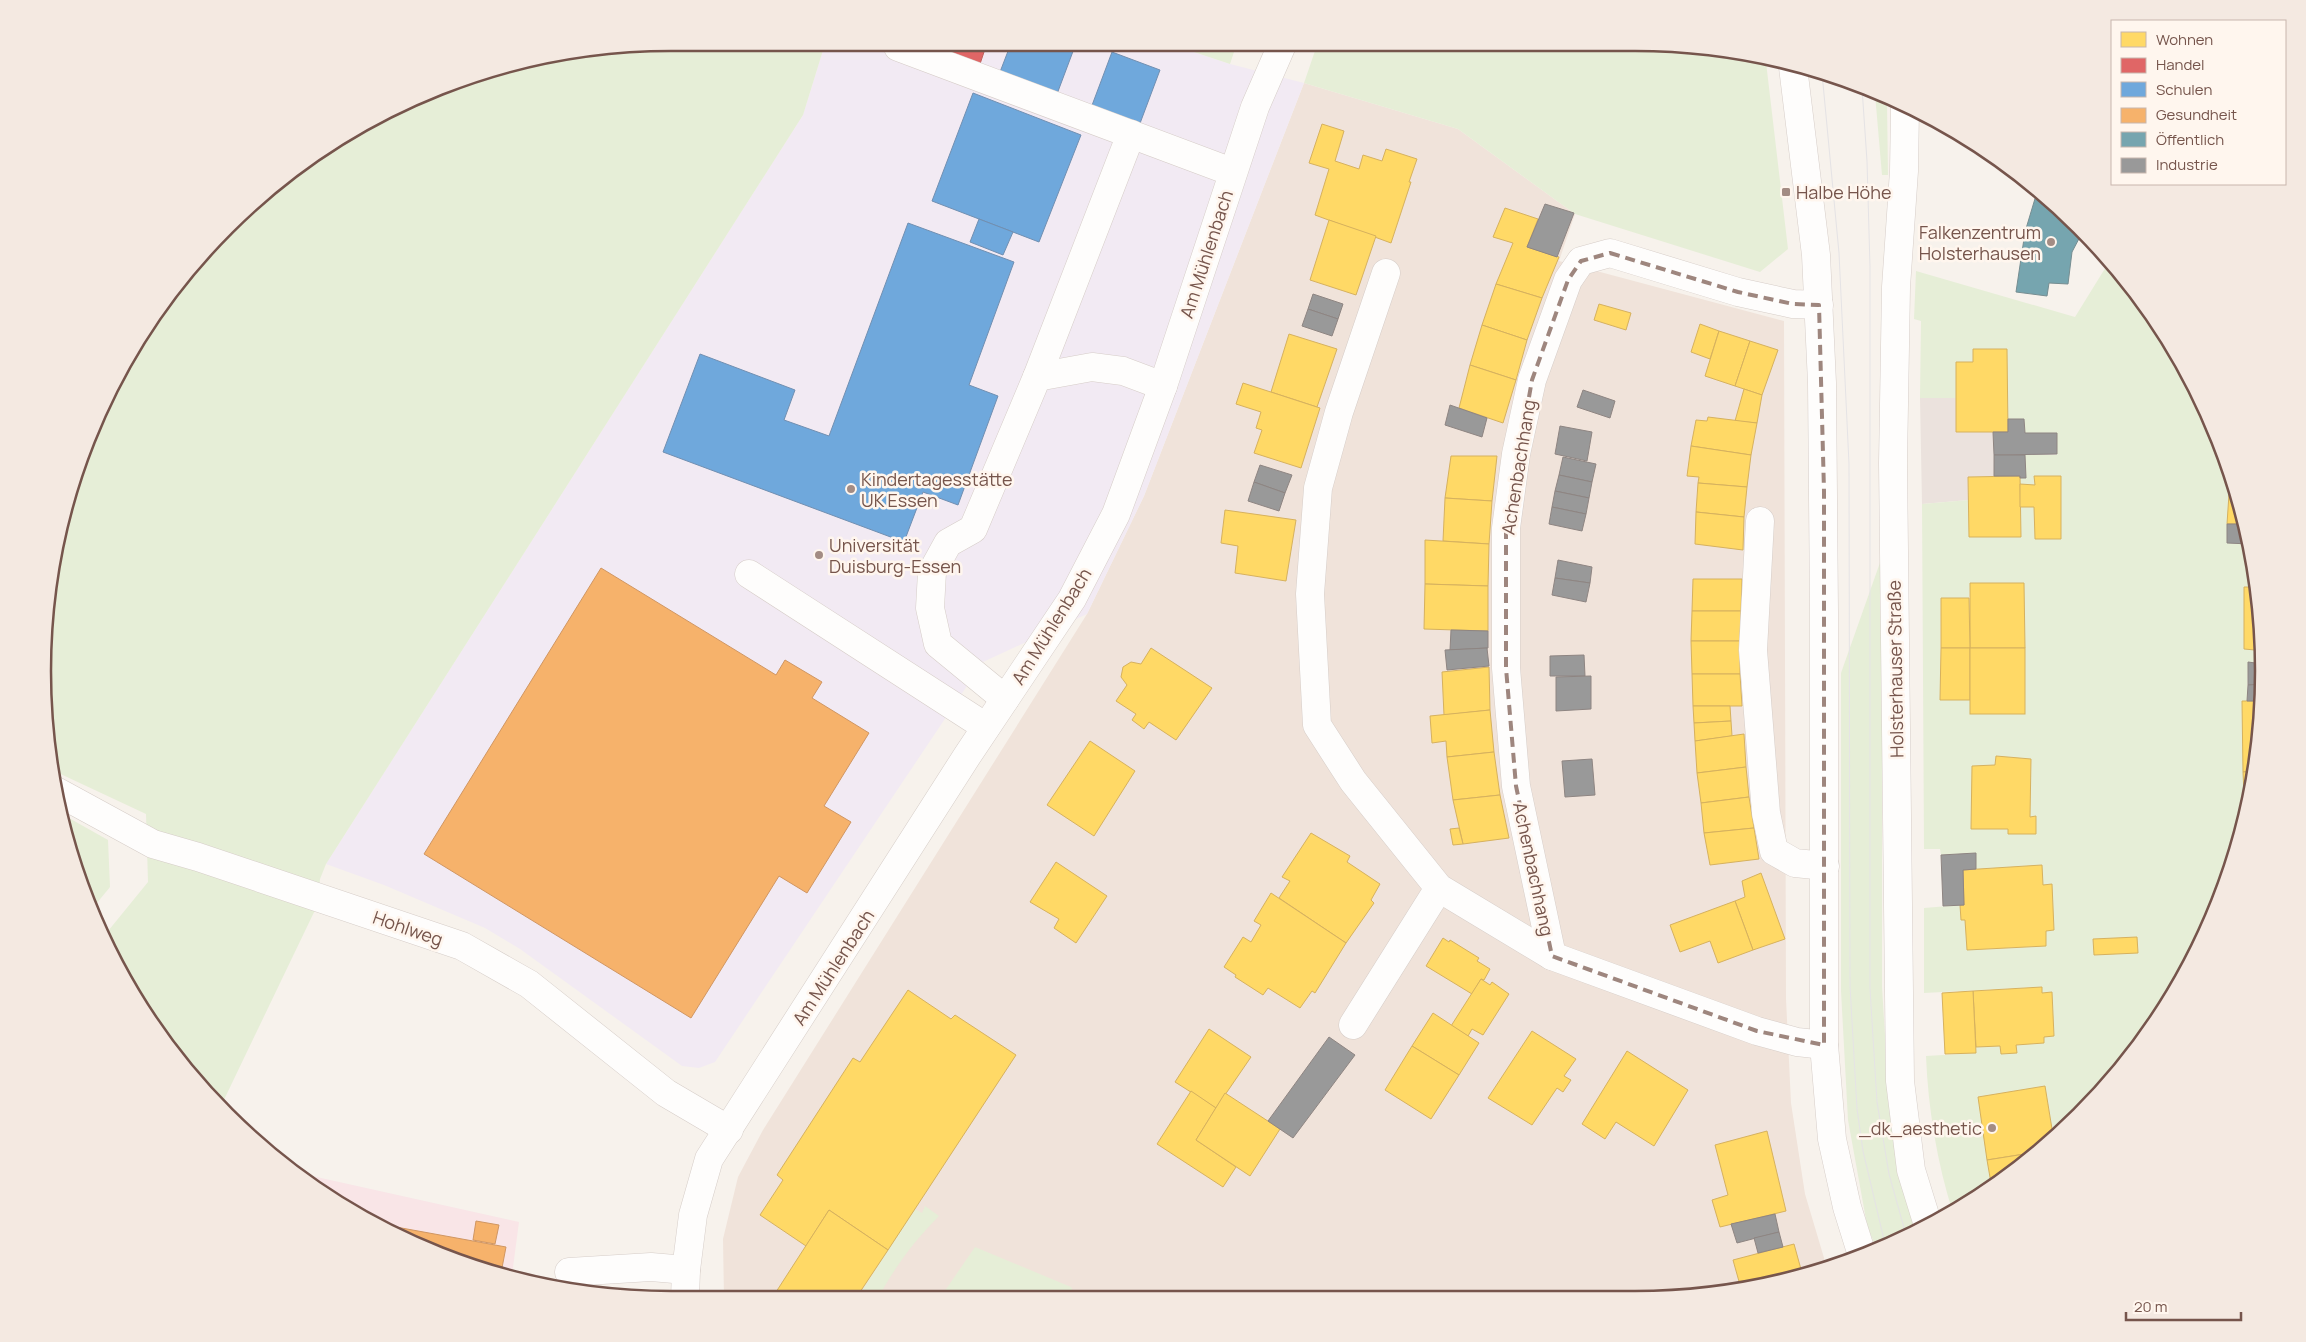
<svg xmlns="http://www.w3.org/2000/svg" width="2306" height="1342" font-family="Manrope,sans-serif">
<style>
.residential{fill:#f0e3da}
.industrial{fill:#ebe2dd}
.education{fill:#f2eaf3}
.medical{fill:#f9e5e7}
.green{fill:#e6eed7;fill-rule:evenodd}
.homes{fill:#ffd966;stroke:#d6b15e}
.shops{fill:#e06666;stroke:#c0615e}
.schools{fill:#6fa8dc;stroke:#718fb1}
.health{fill:#f6b26b;stroke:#d09662}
.public{fill:#76a5af;stroke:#768d91}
.industry{fill:#999;stroke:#8e8582}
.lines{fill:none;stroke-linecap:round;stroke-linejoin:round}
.minor-casing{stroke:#d6cdc8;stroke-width:29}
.minor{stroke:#fefdfc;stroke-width:28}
.tram{stroke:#e5e3e5;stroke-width:1}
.marked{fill:none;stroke:#9e867e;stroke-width:4;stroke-dasharray:10 6;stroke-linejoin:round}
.poi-dot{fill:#a38c84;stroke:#fff6ee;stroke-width:2}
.labels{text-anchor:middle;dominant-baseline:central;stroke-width:5;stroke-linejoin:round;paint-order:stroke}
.poi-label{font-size:18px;fill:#76554c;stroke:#fff6ee;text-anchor:start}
.street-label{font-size:18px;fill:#76554c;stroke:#fff6ee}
.rim{fill:none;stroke:#76554c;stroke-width:2.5}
</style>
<rect width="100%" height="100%" fill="#f7f2ec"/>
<polygon class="residential" points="1304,83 1458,129 1575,214 1559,261 1784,321 1786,999 1791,1103 1805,1194 1827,1268 1676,1298 724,1298 723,1239 738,1177 763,1130 1087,614 1144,496"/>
<polygon class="industrial" points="1920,398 1956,398 1957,432 1993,432 1994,476 1968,477 1969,500 1922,504"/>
<polygon class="education" points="1176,46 1230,64 1304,83 1144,496 1087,614 983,662 715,1062 699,1068 682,1066 520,949 485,928 384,885 326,864 803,115 824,47"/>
<polygon class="medical" points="294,1172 519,1222 512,1275 469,1266 322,1194"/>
<g class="green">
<polygon points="1676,44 1766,62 1788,249 1760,272 1575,214 1458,129 1304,83 1317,45"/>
<polygon points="1176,46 1236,46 1230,64"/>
<polygon points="824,47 803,115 326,864 320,879 317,906 221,1106 173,1054 127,985 104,936 148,882 146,814 52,770 43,671 64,508 107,393 149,322 226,227 289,172 393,107 469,76 589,48"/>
<polygon points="1875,94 1887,101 1888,175 1882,175"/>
<path d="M 2109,262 L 2157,322 L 2216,430 L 2230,479 L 2227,543 L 2250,544 L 2251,548 L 2255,587 L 2244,587 L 2244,649 L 2255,650 L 2255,662 L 2248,663 L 2247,701 L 2242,702 L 2245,815 L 2216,911 L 2158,1020 L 2079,1116 L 2053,1135 L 2045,1086 L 1978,1097 L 1991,1183 L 1953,1213 C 1937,1163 1928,1108 1926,1056 L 1976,1053 L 1976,1047 L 2000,1046 L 2001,1054 L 2016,1053 L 2016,1045 L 2044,1043 L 2044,1037 L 2054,1036 L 2052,992 L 2042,993 L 2041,987 L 1924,993 L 1924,908 L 1960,905 L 1961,920 L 1965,920 L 1967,950 L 2046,946 L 2046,931 L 2054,930 L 2052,885 L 2043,885 L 2042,866 L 1976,869 L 1975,853 L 1941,855 L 1940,849 L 1924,849 L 1922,504 L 1969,500 L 1969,537 L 2021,537 L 2020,478 L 2026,478 L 2025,455 L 2057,455 L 2057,433 L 2025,433 L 2024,419 L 2008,419 L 2007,349 L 1973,349 L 1973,362 L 1956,398 L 1920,398 L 1921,321 L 1914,319 L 1916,271 L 2075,317 ZM 1970,583 L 2024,583 L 2024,714 L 1970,714 L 1970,700 L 1940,700 L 1941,599 L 1969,598 ZM 1996,756 L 2031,759 L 2030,817 L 2036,817 L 2036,834 L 2009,834 L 2008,829 L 1971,829 L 1972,766 L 1995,765 ZM 2136,937 L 2138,952 L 2093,939 Z"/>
<polygon points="1882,557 1882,987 1889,1100 1918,1230 1876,1248 1867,1225 1848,1120 1841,991 1841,673"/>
<polygon points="60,813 108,840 110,887 92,909 76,873"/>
<path d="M 925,1206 L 939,1216 C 914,1241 895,1267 878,1298 L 857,1298 L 915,1209 L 922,1213 Z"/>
<polygon points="975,1247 1071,1287 1077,1298 940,1298"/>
</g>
<g class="homes">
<polygon points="1322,124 1344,131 1335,161 1359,169 1363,155 1382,161 1386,149 1417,159 1409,182 1411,182 1391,243 1315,215 1329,169 1309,163"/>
<polygon points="1505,208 1538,219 1527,247 1559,257 1542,298 1496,284 1513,243 1493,237"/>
<polygon points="1329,220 1376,236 1356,295 1310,280"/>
<polygon points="1496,284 1542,298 1527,340 1482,325"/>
<polygon points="1599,304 1631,313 1626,330 1594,320"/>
<polygon points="1700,324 1719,331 1710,359 1691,352"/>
<polygon points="1482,325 1527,340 1516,380 1470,365"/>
<polygon points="1719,331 1750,341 1735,386 1705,376"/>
<polygon points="1289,334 1337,349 1317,407 1271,392"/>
<polygon points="1750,341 1778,350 1762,395 1735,386"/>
<polygon points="1973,349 2007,349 2008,432 1956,432 1956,362 1973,362"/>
<polygon points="1470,365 1516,380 1503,423 1459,408"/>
<polygon points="1243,383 1320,408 1301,468 1254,453 1262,430 1256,428 1261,412 1236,404"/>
<polygon points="1744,389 1762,395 1757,423 1735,421"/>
<polygon points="1708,417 1757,423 1751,455 1691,446 1696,420 1707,421"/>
<polygon points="1691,446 1751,455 1747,487 1698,483 1699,477 1687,476"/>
<polygon points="1451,456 1497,456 1492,501 1445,498"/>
<polygon points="2020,476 2021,537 1969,537 1968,477"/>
<polygon points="2034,476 2061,476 2061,539 2035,539 2034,507 2020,507 2020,484 2035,485"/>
<polygon points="2230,479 2244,524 2227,524"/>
<polygon points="1698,483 1747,487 1744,517 1696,512"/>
<polygon points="1445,498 1492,501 1489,544 1443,541"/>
<polygon points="1225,510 1296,520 1286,581 1235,573 1238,546 1221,543"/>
<polygon points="1696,512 1744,517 1743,550 1695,544"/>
<polygon points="1425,540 1489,544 1488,586 1425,584"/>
<polygon points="1693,579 1742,579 1741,611 1692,611"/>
<polygon points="1970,583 2024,583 2025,648 1970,648"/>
<polygon points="1425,584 1488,586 1488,631 1424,629"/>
<polygon points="2244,587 2255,587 2263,664 2255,664 2255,650 2244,649"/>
<polygon points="1941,598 1969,598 1970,648 1941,648"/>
<polygon points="1692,611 1741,611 1740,641 1691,641"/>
<polygon points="1691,641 1740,641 1740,674 1692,674"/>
<polygon points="1151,648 1212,688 1176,740 1149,722 1144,729 1132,720 1136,714 1116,701 1127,685 1121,677 1123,667 1131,662 1141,664"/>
<polygon points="1941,648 1970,648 1970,700 1940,700"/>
<rect x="1970" y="648" width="55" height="66"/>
<polygon points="1489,667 1490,710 1444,715 1442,672"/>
<polygon points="1692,674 1740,674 1742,706 1693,706"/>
<polygon points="2242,701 2261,701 2254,771 2243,772"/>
<polygon points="1693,706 1730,706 1731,721 1694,723"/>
<polygon points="1490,710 1494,752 1447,757 1446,741 1432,743 1430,716"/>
<polygon points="1731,721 1732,736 1695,741 1694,723"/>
<polygon points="1744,734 1746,767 1697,773 1695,741"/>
<polygon points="1090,741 1135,771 1094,836 1047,805"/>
<polygon points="1494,752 1500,795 1453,800 1447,757"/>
<polygon points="1996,756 2031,759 2030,817 2036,816 2036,834 2008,834 2008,829 1971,829 1972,766 1995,765"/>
<polygon points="1746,767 1749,797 1701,803 1697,773"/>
<polygon points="2254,771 2251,793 2245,815 2243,772"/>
<polygon points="1500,795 1509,838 1463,844 1453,800"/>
<polygon points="1749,797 1754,828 1704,833 1701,803"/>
<polygon points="1459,828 1463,844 1453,845 1450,829"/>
<polygon points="1754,828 1759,859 1710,865 1704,833"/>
<polygon points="1311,833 1350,856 1347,862 1380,884 1371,900 1374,903 1346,943 1279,898 1290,881 1282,877"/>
<polygon points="1056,862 1107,896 1076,943 1054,928 1059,919 1030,902"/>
<polygon points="2042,865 2043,885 2052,884 2054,930 2046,931 2046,946 1967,950 1965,920 1961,920 1960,905 1964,905 1963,870"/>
<polygon points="1761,873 1785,939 1753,950 1735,901 1745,897 1742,881"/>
<polygon points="1271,893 1346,943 1315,993 1312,991 1300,1008 1268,988 1263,995 1235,977 1236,975 1224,967 1243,937 1251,942 1261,925 1254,921"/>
<polygon points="1735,901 1753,950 1718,963 1710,941 1680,952 1670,925"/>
<polygon points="2137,937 2138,953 2094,955 2093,939"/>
<polygon points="1443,938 1449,942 1450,940 1479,958 1477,961 1490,969 1484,980 1481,979 1472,994 1426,966"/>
<polygon points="1481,979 1490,985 1492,982 1509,994 1483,1035 1472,1029 1468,1036 1451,1026"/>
<polygon points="2042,987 2042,993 2052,992 2054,1036 2044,1037 2044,1043 2016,1045 2017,1053 2001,1054 2000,1046 1976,1047 1973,991"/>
<polygon points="908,990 951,1019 955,1015 1016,1055 888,1250 829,1210 806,1246 760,1215 783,1180 777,1175 853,1058 860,1062"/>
<polygon points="1973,991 1976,1053 1945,1054 1942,993"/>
<polygon points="1433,1013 1479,1043 1459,1075 1412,1046"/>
<polygon points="1209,1029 1251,1057 1216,1108 1175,1082"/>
<polygon points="1532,1031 1576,1059 1564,1076 1571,1080 1563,1092 1557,1088 1532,1125 1488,1098"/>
<polygon points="1412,1046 1459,1075 1431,1119 1385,1090"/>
<polygon points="1627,1051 1688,1090 1654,1146 1616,1122 1605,1139 1582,1124"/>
<polygon points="2045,1086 2053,1135 2031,1153 1987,1160 1978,1097"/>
<polygon points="1191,1091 1216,1108 1196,1140 1236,1167 1223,1187 1157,1144"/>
<polygon points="1225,1093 1280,1129 1250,1176 1196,1140"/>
<polygon points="1767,1131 1786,1211 1720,1227 1712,1200 1728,1195 1715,1145"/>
<polygon points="2031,1153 1991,1183 1987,1160"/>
<polygon points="829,1210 888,1250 856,1298 785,1298 776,1292"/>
<polygon points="1794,1244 1802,1273 1740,1285 1733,1260"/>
</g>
<polygon class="shops" points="986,46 980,64 935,47"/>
<g class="schools">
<polygon points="1010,46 1075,46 1057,94 1000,72"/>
<polygon points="1112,52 1160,70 1139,126 1091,108"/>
<polygon points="973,93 1081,135 1039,242 932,201"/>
<polygon points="979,219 1013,232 1003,255 970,242"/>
<polygon points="908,223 1014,262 969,385 998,396 958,505 923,492 904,542 663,452 700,354 795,390 784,420 829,436"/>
</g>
<g class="health">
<polygon points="601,568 776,675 785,660 822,682 812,698 869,733 824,806 851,822 807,893 779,876 691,1018 424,854"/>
<polygon points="476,1221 499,1225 495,1244 473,1240"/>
<polygon points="385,1225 506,1247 501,1273 469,1266"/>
</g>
<polygon class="public" points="2037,192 2083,231 2072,252 2068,284 2049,283 2047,296 2016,292 2025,232"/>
<g class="industry">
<polygon points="1545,204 1574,213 1557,257 1527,247"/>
<polygon points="1313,294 1343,304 1338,319 1308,309"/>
<polygon points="1308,309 1338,319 1332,336 1302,326"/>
<polygon points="1583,390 1615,401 1610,418 1577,407"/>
<polygon points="1450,405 1487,418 1482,437 1445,425"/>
<polygon points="2008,419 2024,419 2025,433 2057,433 2057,454 1994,455 1993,432 2008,432"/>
<polygon points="1560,426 1592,432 1587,461 1555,454"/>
<polygon points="1994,455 2025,455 2026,478 2020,478 2020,476 1994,476"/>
<polygon points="1563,457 1596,464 1592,482 1559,475"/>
<polygon points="1260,465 1292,475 1285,493 1254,482"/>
<polygon points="1559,475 1592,482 1589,498 1555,491"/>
<polygon points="1254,482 1285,493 1279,511 1248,501"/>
<polygon points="1555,491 1589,498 1586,514 1552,507"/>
<polygon points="1552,507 1586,514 1582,531 1549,524"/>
<polygon points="2227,524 2244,524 2250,544 2227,543"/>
<polygon points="1558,560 1592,567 1590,583 1555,578"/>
<polygon points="1555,578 1590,583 1586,602 1552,595"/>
<polygon points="1451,630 1488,631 1488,648 1450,650"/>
<polygon points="1487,648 1489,666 1447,670 1445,650"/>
<polygon points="1584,655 1585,676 1550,676 1550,656"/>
<polygon points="2248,662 2263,664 2262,684 2248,685"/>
<polygon points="1591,676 1591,709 1556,711 1556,677"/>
<polygon points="2262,684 2261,701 2247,701 2248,685"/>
<polygon points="1592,759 1595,795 1565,797 1562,761"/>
<polygon points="1976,853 1976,869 1963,870 1964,905 1943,906 1941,855"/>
<polygon points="1329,1037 1355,1055 1293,1138 1268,1121"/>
<polygon points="1775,1214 1779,1232 1737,1243 1731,1224"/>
<polygon points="1779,1232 1783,1247 1758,1253 1754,1238"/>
</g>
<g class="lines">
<defs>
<g id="minor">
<polyline points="898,47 1232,172"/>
<polyline points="1793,67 1816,255 1822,383 1824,611 1824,1045 1832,1139 1847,1207 1862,1255"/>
<polyline points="1905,109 1904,171 1896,287 1893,463 1900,1081 1911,1170 1928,1225"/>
<polyline points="1386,273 1339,412 1318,488 1310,594 1317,725 1353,781 1439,888 1552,956"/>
<polyline points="1819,305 1793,304 1738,292 1610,253 1581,261 1568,280 1532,380 1516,454 1506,528 1506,668 1516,786 1552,956 1757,1031 1797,1042 1824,1045"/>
<polyline points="1037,377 1131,134"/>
<polyline points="1760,521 1753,650 1766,813 1774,851 1795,863 1825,866"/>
<polyline points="749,574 986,727"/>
<polyline points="1005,699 938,644 930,608 932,572 948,543 973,529 1037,377 1092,367 1123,371 1163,386"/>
<polyline points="54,790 153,844 198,857 462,946 529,984 666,1093 729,1130"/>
<polyline points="1353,1025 1439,888"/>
<polyline points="569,1272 651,1267 686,1270"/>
<polyline points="685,1298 686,1270 693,1215 709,1159 967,756 1072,599 1116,514 1163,386 1255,107 1282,45"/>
</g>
</defs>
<use href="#minor" class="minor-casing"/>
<use href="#minor" class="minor"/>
<g class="tram">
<polyline points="1822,73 1839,253 1849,464 1850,986 1857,1109 1863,1151 1885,1244"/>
<polyline points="1862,88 1867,161 1870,267 1870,989 1877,1102 1889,1174 1906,1235"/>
</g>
</g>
<path class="marked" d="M 1610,253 L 1738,292 L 1793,304 L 1819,305 L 1824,491 L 1824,1045 L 1757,1031 L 1552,956 L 1516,786 L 1506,668 L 1506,528 L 1532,380 L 1568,280 L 1581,261 Z"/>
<g class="poi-dot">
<rect x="1781" y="187" width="10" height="10" rx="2.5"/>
<circle cx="2051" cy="242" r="5"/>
<circle cx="851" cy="489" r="5"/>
<circle cx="819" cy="555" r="5"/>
<circle cx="1992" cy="1128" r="5"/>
</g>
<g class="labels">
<g class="poi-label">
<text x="1796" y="192">Halbe Höhe</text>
<text x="2041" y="232" text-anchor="end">Falkenzentrum<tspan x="2041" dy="21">Holsterhausen</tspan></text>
<text x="861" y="479">Kindertagesstätte<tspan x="861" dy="21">UK Essen</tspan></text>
<text x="829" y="545">Universität<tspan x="829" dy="21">Duisburg-Essen</tspan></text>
<text x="1982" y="1128" text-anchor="end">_dk_aesthetic</text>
</g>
<g class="street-label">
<text transform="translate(1206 254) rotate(-72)">Am Mühlenbach</text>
<text transform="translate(1518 467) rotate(-81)">Achenbachhang</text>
<text transform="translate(1051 626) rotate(-58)">Am Mühlenbach</text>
<text transform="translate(1895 669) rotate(-91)">Holsterhauser Straße</text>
<text transform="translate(1534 869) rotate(78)">Achenbachhang</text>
<text transform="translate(408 928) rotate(19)">Hohlweg</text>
<text transform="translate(833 967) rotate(-57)">Am Mühlenbach</text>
</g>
</g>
<path d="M0 0H2306V1342H0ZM671 51H1635A620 620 0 0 1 2255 671V671A620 620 0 0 1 1635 1291H671A620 620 0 0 1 51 671V671A620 620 0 0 1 671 51Z" fill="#f4e9e1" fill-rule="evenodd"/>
<path class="rim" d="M671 51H1635A620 620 0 0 1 2255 671V671A620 620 0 0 1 1635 1291H671A620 620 0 0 1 51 671V671A620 620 0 0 1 671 51Z"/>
<rect x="2111" y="20" width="175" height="165" fill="#fff6ee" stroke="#c8b6ad"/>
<rect x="2121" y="32" width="25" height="15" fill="#ffd966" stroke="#c8b6ad"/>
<text x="2156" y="45" font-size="15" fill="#76554c">Wohnen</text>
<rect x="2121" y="58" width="25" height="15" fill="#e06666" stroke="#c8b6ad"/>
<text x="2156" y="70" font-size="15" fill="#76554c">Handel</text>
<rect x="2121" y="82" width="25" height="15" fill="#6fa8dc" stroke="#c8b6ad"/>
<text x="2156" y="95" font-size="15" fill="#76554c">Schulen</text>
<rect x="2121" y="108" width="25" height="15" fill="#f6b26b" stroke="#c8b6ad"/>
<text x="2156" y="120" font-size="15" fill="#76554c">Gesundheit</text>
<rect x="2121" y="132" width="25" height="15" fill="#76a5af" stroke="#c8b6ad"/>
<text x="2156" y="145" font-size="15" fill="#76554c">Öffentlich</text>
<rect x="2121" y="158" width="25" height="15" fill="#999999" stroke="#c8b6ad"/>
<text x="2156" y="170" font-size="15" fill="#76554c">Industrie</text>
<path d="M2126 1312v8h115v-8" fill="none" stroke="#76554c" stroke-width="2.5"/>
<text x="2134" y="1312" font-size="15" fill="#76554c" stroke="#fff6ee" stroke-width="4" paint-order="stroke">20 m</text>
</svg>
